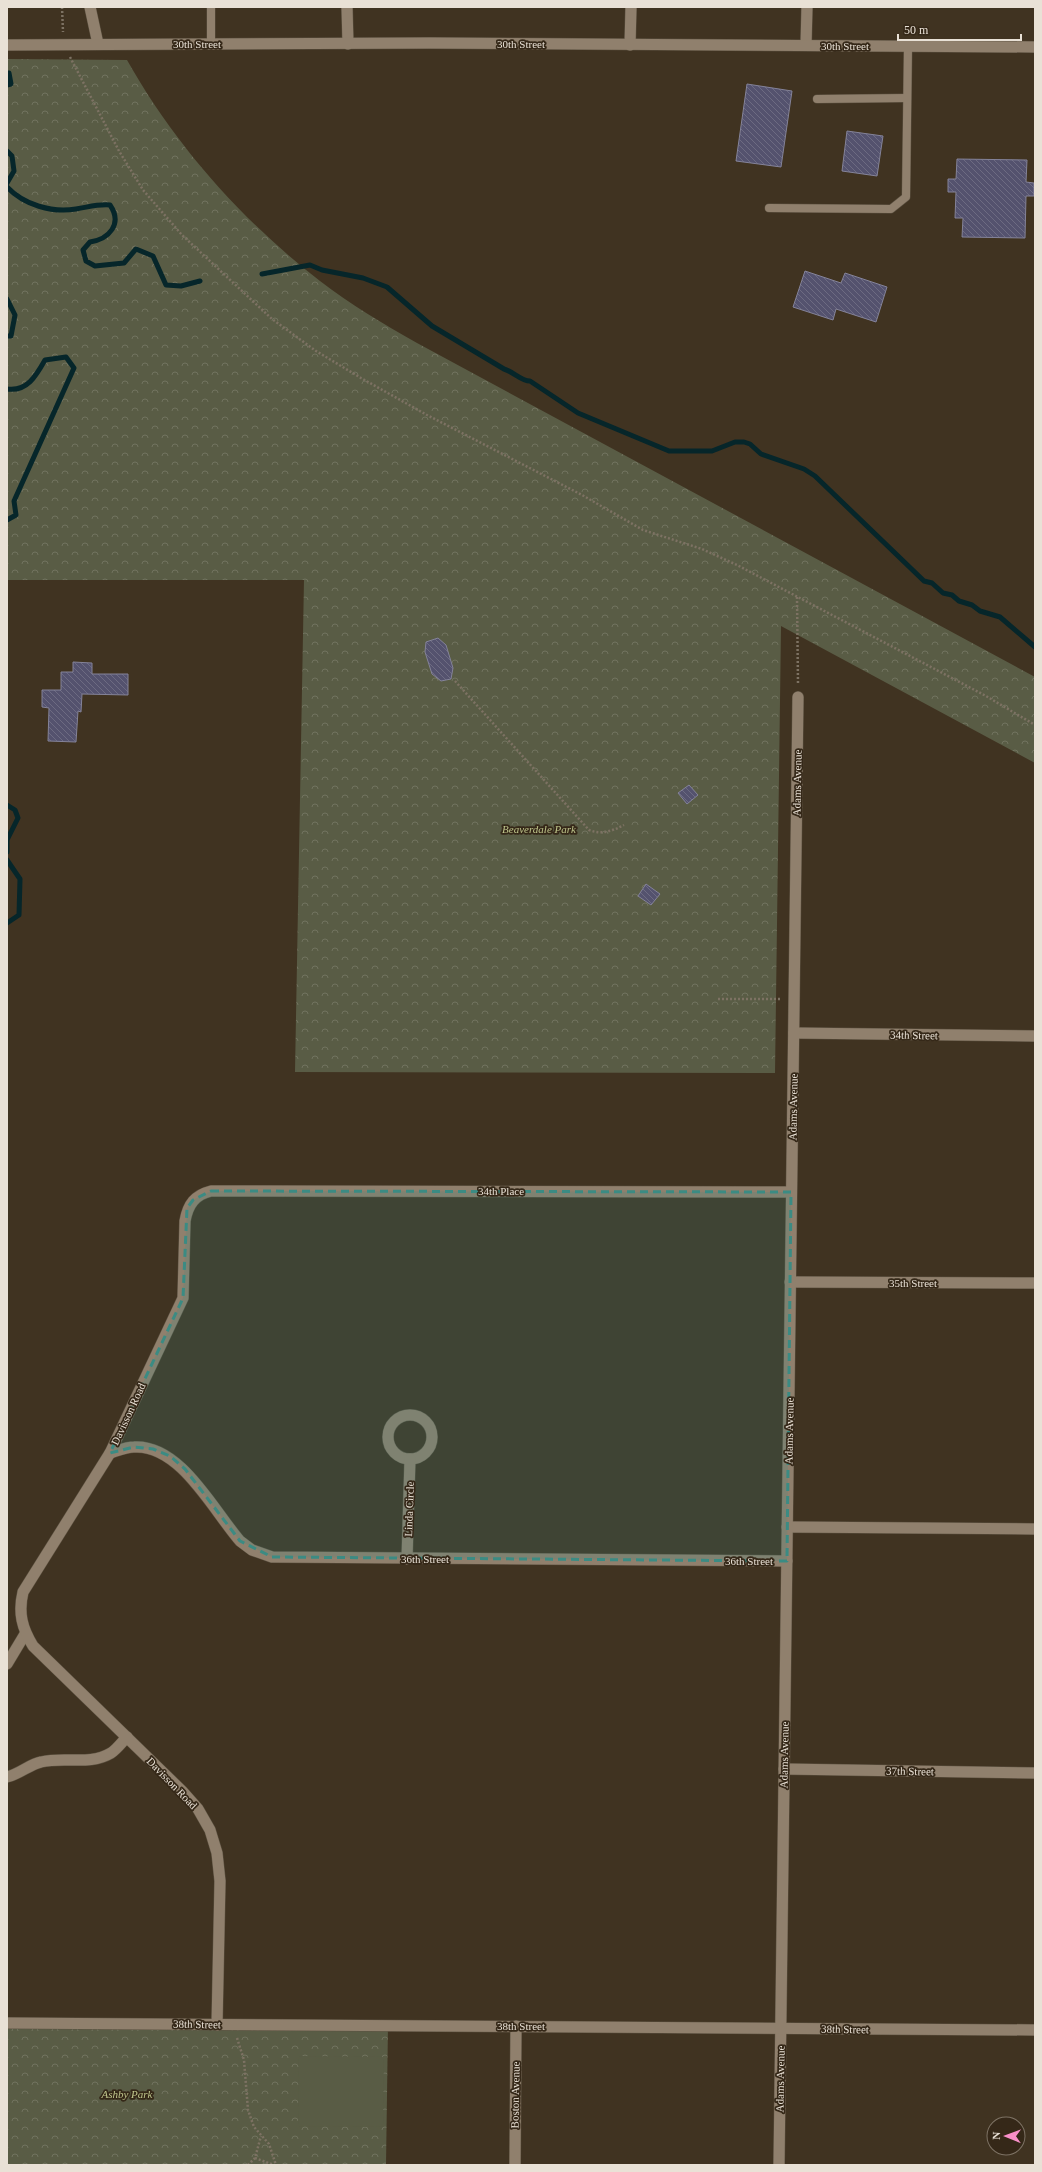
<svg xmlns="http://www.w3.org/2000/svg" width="1042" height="2172" font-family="Georgia,serif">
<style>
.park{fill:url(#park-crowns)}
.pitch{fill:#595c45}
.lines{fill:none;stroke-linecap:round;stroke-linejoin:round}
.stream{stroke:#06262a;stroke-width:5}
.building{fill:url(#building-back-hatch);stroke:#848399}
.service-casing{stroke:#5d5242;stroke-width:9}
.minor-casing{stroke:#5d5242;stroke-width:12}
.tertiary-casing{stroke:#5d5242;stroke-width:12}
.path{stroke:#7d7263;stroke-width:2.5;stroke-dasharray:2 2;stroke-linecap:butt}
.service{stroke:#90806d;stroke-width:8}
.minor{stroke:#90806d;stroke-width:11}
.tertiary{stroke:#90806d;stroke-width:11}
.marked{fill:#3b8b83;fill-opacity:0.2;stroke:#3b8b83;stroke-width:3;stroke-dasharray:8 5;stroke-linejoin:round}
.labels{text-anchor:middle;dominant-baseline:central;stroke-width:3.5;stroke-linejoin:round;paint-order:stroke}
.street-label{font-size:11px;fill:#e9e1d6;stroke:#352818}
.park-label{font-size:11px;font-style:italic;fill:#bec48b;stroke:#352818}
</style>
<defs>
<pattern id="park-crowns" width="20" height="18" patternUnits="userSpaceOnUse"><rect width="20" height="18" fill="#595c45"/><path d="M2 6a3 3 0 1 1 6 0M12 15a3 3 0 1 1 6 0" fill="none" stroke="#71735f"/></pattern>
<pattern id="building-back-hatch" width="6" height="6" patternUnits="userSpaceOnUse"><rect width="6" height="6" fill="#54526e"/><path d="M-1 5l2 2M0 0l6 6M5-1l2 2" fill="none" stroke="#6d6b82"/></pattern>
</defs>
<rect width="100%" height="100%" fill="#403321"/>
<g class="park">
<path d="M 7,59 L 127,60 C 175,145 242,221 320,281 C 350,304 383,324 417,343 L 1035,677 L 1035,763 L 781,626 L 775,1073 L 295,1072 L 304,580 L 7,580 Z"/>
<polygon points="7,2023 388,2025 386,2165 7,2165"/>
</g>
<polygon class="pitch" points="299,2056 384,2057 383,2127 298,2126"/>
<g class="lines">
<g class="stream">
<polyline points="7,85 11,84 9,73"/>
<polyline points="7,151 12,156 14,171 7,183"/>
<path d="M 7,187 C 24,205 52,213 76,209 C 89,207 97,204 110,205 C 123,224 109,239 90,242 L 83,250 L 86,261 L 95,266 L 124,263 L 136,249 L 153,256 L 166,285 L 181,286 L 200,281"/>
<path d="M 262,274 L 310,265 L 322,270 L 363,278 L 387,287 L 432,326 L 504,369 C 514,372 521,381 530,381 L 578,413 L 669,451 L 712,451 L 735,442 L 744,442 L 750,444 L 761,454 L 804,469 L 815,476 L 924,581 L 932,583 L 943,593 L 952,595 L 959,601 L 972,605 L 980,611 L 1000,617 L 1035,647"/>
<polyline points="7,299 15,315 11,336 7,336"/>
<path d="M 7,389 C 27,392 36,376 45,360 L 66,357 L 74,368 L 14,501 L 16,515 L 7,520"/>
<polyline points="7,805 15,810 18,818 7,840 7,852"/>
<polyline points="7,860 20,879 19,915 7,923"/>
</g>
</g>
<g class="building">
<polygon points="747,84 792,91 781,167 736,161"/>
<polygon points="847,131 883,136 877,176 842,171"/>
<polygon points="957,159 1027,160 1026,182 1034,183 1034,196 1026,196 1025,238 962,237 963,218 955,218 956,192 948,192 948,179 956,179"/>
<polygon points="805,271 841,283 845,273 887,287 876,322 836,309 833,320 793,307"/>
<polygon points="438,638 446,645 453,668 451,679 441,681 432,674 425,652 426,642"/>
<polygon points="73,662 92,663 92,674 128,674 128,695 82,694 81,712 78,711 76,742 48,741 49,708 42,707 42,690 61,690 61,672 73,672"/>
<polygon points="689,785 698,795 687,804 678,793"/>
<polygon points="646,884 660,894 651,905 638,896"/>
</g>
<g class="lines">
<defs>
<g id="service">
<polyline points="211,44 211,7"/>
<polyline points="817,99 907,98"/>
<polyline points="769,208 891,209 906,197 908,46"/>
</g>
<g id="minor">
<polyline points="90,7 98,44"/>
<polyline points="347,7 348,44"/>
<polyline points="630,45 631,7"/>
<polyline points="806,45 807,7"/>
<polyline points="794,1033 1035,1036"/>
<polyline points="790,1282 1035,1283"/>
<circle cx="410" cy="1437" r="22"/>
<path d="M 110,1453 C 117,1451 126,1447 134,1447 C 180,1444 213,1510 240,1541 L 252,1550 L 272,1557 L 787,1561"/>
<polyline points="787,1527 1035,1529"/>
<polyline points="407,1559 410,1459"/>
<polyline points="7,1664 25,1634"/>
<polyline points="784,1769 1035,1773"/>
<path d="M 7,1777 C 20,1774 30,1764 41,1762 C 65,1756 89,1766 111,1753 C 117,1749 122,1742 127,1737"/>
<polyline points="7,2023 1035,2030"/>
<path d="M 217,2025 L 220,1881 L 217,1853 L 210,1830 L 198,1809 L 182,1791 L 33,1646 C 22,1628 18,1613 23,1592 L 110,1453 L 183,1298 L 185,1221 C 188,1204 195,1195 211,1191 L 791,1192"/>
<polyline points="515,2165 516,2026"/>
<polyline points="779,2165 798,697"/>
</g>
<polyline id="tertiary" points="7,45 430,43 1035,47"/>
</defs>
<use href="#service" class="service-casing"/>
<use href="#minor" class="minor-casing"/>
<use href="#tertiary" class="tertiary-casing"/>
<g class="path">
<polyline points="62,7 63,32"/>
<polyline points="70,57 119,151 143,190 182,235 272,319 316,351 361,378 427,415 582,495 643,530 702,549 737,565 986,696 1035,725"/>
<polyline points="797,597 798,684"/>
<path d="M 455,681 L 589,830 C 602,835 612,831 624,825"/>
<polyline points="718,999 782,999"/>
<polyline points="237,2038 244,2060 248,2110 254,2127 269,2144 276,2165"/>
<polyline points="255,2158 274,2165"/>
<polyline points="248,2165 255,2158 261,2136"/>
</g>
<use href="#service" class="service"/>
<use href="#minor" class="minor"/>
<use href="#tertiary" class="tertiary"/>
</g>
<path class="marked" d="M 211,1191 L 791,1192 L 787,1561 L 272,1557 L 240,1541 L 185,1469 L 170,1456 L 153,1449 L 134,1447 L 110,1453 L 183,1298 L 187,1208 L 193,1200 Z"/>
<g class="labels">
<g class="street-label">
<text x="197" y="44">30th Street</text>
<text x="521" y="44">30th Street</text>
<text x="845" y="46">30th Street</text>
<text transform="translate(797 783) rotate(-89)">Adams Avenue</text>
<text transform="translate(914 1035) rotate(1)">34th Street</text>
<text transform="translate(793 1107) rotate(-89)">Adams Avenue</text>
<text x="501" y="1191">34th Place</text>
<text x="913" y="1283">35th Street</text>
<text transform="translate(128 1414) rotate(-65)">Davisson Road</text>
<text transform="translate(789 1431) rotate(-89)">Adams Avenue</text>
<text transform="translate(409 1509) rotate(-88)">Linda Circle</text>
<text x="425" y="1559">36th Street</text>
<text x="749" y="1561">36th Street</text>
<text transform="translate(784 1755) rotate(-89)">Adams Avenue</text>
<text transform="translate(910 1771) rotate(1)">37th Street</text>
<text transform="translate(172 1783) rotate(46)">Davisson Road</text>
<text transform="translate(197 2024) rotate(1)">38th Street</text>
<text x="521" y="2026">38th Street</text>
<text transform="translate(845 2029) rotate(1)">38th Street</text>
<text transform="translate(780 2079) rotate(-89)">Adams Avenue</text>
<text transform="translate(515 2095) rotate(-89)">Boston Avenue</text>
</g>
<g class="park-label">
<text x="539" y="829">Beaverdale Park</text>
<text x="127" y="2094">Ashby Park</text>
</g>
</g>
<rect width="1042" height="2172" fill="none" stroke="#e9e1d6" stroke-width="16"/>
<g transform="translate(1006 2136) rotate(271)"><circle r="19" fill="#352818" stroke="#7d7264"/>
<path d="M0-3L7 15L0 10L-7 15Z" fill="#f98fc8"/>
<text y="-6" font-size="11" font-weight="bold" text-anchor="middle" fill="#e9e1d6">N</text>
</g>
<path d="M898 34v6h123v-6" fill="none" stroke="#e9e1d6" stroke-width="2"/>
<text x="904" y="34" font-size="12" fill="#e9e1d6" stroke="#352818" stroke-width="3" paint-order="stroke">50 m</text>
</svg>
